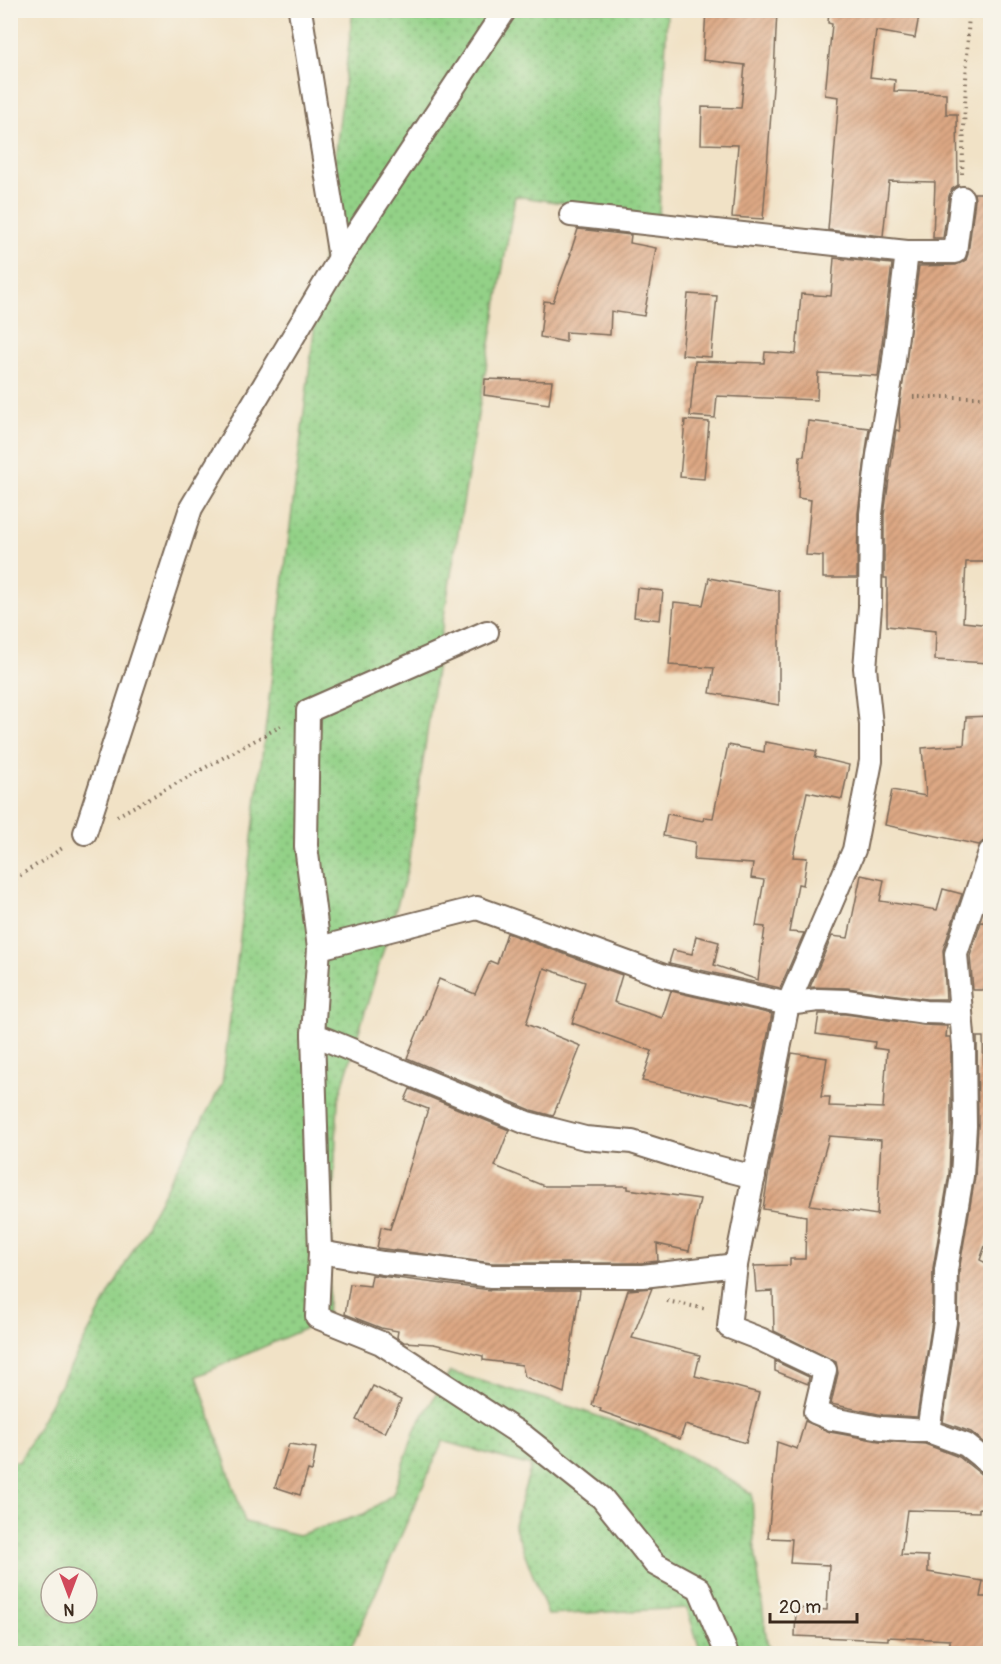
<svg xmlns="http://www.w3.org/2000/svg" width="1001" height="1664" font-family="Pangolin,sans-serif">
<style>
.grass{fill:url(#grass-dots);stroke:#677e52;stroke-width:1.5;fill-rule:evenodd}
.building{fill:url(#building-hatch);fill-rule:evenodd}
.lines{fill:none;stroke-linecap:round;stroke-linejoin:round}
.minor-casing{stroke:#7b6a59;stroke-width:26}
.path{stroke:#7b6a59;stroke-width:4;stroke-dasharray:1.5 4.5;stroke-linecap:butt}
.minor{stroke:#fff;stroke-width:22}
</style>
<defs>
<pattern id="grass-dots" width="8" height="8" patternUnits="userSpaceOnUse" patternTransform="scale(1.5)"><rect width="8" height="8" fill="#93d187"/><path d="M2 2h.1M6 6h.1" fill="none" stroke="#79aa6e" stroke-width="1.8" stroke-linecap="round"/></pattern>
<pattern id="building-hatch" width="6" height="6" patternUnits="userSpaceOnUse" patternTransform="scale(1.5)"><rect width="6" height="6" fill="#dda884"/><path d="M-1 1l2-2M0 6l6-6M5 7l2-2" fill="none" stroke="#b4896b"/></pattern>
</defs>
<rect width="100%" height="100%" fill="#f7f3e8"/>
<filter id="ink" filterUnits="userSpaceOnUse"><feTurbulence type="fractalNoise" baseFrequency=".0167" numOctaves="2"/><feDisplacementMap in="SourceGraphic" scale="12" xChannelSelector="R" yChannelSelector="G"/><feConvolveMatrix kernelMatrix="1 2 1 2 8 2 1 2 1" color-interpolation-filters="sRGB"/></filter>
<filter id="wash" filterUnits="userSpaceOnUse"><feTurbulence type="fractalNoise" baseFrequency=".008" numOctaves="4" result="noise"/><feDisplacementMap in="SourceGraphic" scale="24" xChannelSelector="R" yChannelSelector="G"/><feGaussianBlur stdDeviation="1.35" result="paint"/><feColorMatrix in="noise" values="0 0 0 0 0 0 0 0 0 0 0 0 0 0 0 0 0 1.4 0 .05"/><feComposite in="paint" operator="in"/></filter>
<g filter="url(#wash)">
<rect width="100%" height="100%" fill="#f1e2c6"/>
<path class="grass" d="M 353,11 L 667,11 L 659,217 L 515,196 L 443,622 L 407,872 L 338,1101 L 327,1319 L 197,1376 L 245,1522 L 298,1535 L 364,1514 L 393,1494 L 416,1427 L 450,1372 L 574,1408 L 638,1430 L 711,1468 L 752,1494 L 754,1541 L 767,1642 L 771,1653 L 701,1653 L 687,1608 L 548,1615 L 514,1525 L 531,1466 L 443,1441 L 349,1653 L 11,1653 L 10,1461 L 19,1462 L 222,1084 ZM 51,1577 L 87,1577 L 87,1613 L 51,1613 Z"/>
<g id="blocks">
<g class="building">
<polygon points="706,10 777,10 774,74 763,219 732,217 738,145 701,144 702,107 741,108 745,65 703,60"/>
<polygon points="829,10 920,10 915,38 876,31 870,77 895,80 894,91 946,93 946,114 957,114 958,185 952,189 949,196 943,238 933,238 935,182 889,181 883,236 828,230 839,97 825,95 832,24 828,23"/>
<polygon points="974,193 990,193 990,562 966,562 963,622 990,625 990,663 935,660 936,631 887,626 887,578 884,578 884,515 896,430 900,431 899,410 919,266 956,265 966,260 968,254 975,200"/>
<polygon points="578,229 631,235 630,243 656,248 644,316 611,311 610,335 566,332 566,342 540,337 544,301 553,302 571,254 570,254"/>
<polygon points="834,258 892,264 878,376 818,373 817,400 717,396 715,418 690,416 695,361 764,363 765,352 796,354 801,294 831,296"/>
<polygon points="688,294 717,296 711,357 682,355"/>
<polygon points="485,379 552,381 549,404 484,395"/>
<polygon points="685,420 709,422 704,479 680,477"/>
<polygon points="808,421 869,428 858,513 857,578 823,578 823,556 806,555 811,500 798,498 800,456 804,456"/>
<polygon points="709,578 779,591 779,705 710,693 714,668 669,665 674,602 703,605"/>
<polygon points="637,588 663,591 660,620 634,617"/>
<polygon points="990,716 990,828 988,827 985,840 979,845 885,825 892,790 926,796 922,748 964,745 966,717"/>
<polygon points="765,742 817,751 815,757 849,765 842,799 807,792 793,857 807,858 803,885 798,884 789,932 804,933 780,988 669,963 673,950 692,954 696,936 719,942 714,965 758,980 765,927 756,926 764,880 751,878 753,864 694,860 695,842 663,836 667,814 703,821 704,817 713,818 728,745 764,752"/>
<polygon points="861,875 884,880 880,901 937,910 943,889 962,894 943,950 946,999 926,999 847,988 810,987 832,936 848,938"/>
<polygon points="981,922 990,923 989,990 973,990 970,956"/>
<polygon points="507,933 622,975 614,1002 662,1018 671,991 772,1014 754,1105 642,1081 652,1051 572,1023 585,982 544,968 526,1024 581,1046 553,1116 531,1110 407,1058 439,979 475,994 490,961 497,964"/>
<path d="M 819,1014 L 845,1014 L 923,1025 L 947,1026 L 946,1037 L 950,1037 L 951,1048 L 951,1126 L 949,1174 L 933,1268 L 932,1321 L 917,1417 L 883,1415 L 831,1404 L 838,1373 L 836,1362 L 774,1331 L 773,1291 L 756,1292 L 754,1266 L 790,1265 L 790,1259 L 805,1259 L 806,1216 L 763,1209 L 770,1164 L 792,1053 L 827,1058 L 821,1097 L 830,1097 L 829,1106 L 883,1108 L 887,1050 L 874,1048 L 875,1042 L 816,1034 ZM 829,1136 L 881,1140 L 877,1215 L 810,1205 Z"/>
<polygon points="977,1037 983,1037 985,1117 990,1117 990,1232 980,1260 990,1265 990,1447 971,1432 943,1422 958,1324 959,1271 975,1177 978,1126"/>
<polygon points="410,1089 509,1130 495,1166 544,1186 628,1186 628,1189 700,1199 689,1251 657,1244 658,1261 642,1263 492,1263 377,1248 381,1227 390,1229 428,1109 405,1100"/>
<polygon points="372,1275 491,1290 580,1290 564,1393 525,1377 522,1365 483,1360 483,1356 434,1344 404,1342 397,1337 398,1331 381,1328 345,1314 350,1284 370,1286"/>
<polygon points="652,1288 632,1338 700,1355 695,1376 759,1393 746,1443 685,1425 680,1439 600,1411 601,1409 592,1405 628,1290"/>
<polygon points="775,1361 809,1377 808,1384 775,1371"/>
<polygon points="373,1386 401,1400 385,1433 356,1420"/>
<polygon points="805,1421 830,1432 879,1441 925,1444 959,1457 982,1475 990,1477 990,1509 979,1508 979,1512 907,1510 901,1555 928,1556 928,1572 983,1581 980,1597 990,1597 990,1649 950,1648 950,1640 888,1637 888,1640 795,1636 796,1608 827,1610 829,1565 790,1563 792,1539 768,1538 777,1442 797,1449"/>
<polygon points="289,1444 316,1448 312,1471 308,1470 300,1495 275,1487"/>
</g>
</g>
</g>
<g filter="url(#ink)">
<use href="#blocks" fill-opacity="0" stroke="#7b6a59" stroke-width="1.5"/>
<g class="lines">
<defs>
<g id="minor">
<polyline points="300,10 340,258"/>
<polyline points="962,198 955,252 907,252 893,368 878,455 871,514 870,607 865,668 871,725 871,761 854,850 788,1004 736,1265 729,1327 760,1339 825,1370 815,1412 832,1419 881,1428 928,1431 966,1445 990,1464"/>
<polyline points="571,215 907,252"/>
<polyline points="487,632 308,711 306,846 319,948 313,1034 320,1252 317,1317 381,1343 525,1437 602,1498 655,1564 699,1588 727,1654"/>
<polyline points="85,833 191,508 340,258 505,10"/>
<polyline points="319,948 477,908 664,976 788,1004 818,1000 846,1001 925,1012 961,1013"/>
<polyline points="313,1034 527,1123 585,1138 632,1142 689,1160 754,1177"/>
<polyline points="320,1252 383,1263 426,1267 491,1276 643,1276 736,1265"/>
<polyline points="928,1431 945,1322 946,1270 962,1176 965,1126 964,1047 956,954 990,852"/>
</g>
</defs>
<use href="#minor" class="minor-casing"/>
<g class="path">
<polyline points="962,174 969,10"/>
<polyline points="913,397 990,397"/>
<polyline points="117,816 281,726"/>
<polyline points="10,882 64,847"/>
<polyline points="667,1301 707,1309"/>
</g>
<use href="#minor" class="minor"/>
</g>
</g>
<rect width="1001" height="1664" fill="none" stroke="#f7f3e8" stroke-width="36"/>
<g transform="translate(69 1595) rotate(180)"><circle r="28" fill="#f7f3e8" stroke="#aca397" stroke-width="1.5"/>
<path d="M0-4.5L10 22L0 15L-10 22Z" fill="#d1495b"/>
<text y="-9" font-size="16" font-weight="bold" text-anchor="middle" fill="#3b2a1e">N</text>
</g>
<path d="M770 1613v9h87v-9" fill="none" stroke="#3b2a1e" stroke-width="3"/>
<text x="779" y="1613" font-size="18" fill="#3b2a1e" stroke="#f7f3e8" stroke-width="4.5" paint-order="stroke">20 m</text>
</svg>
